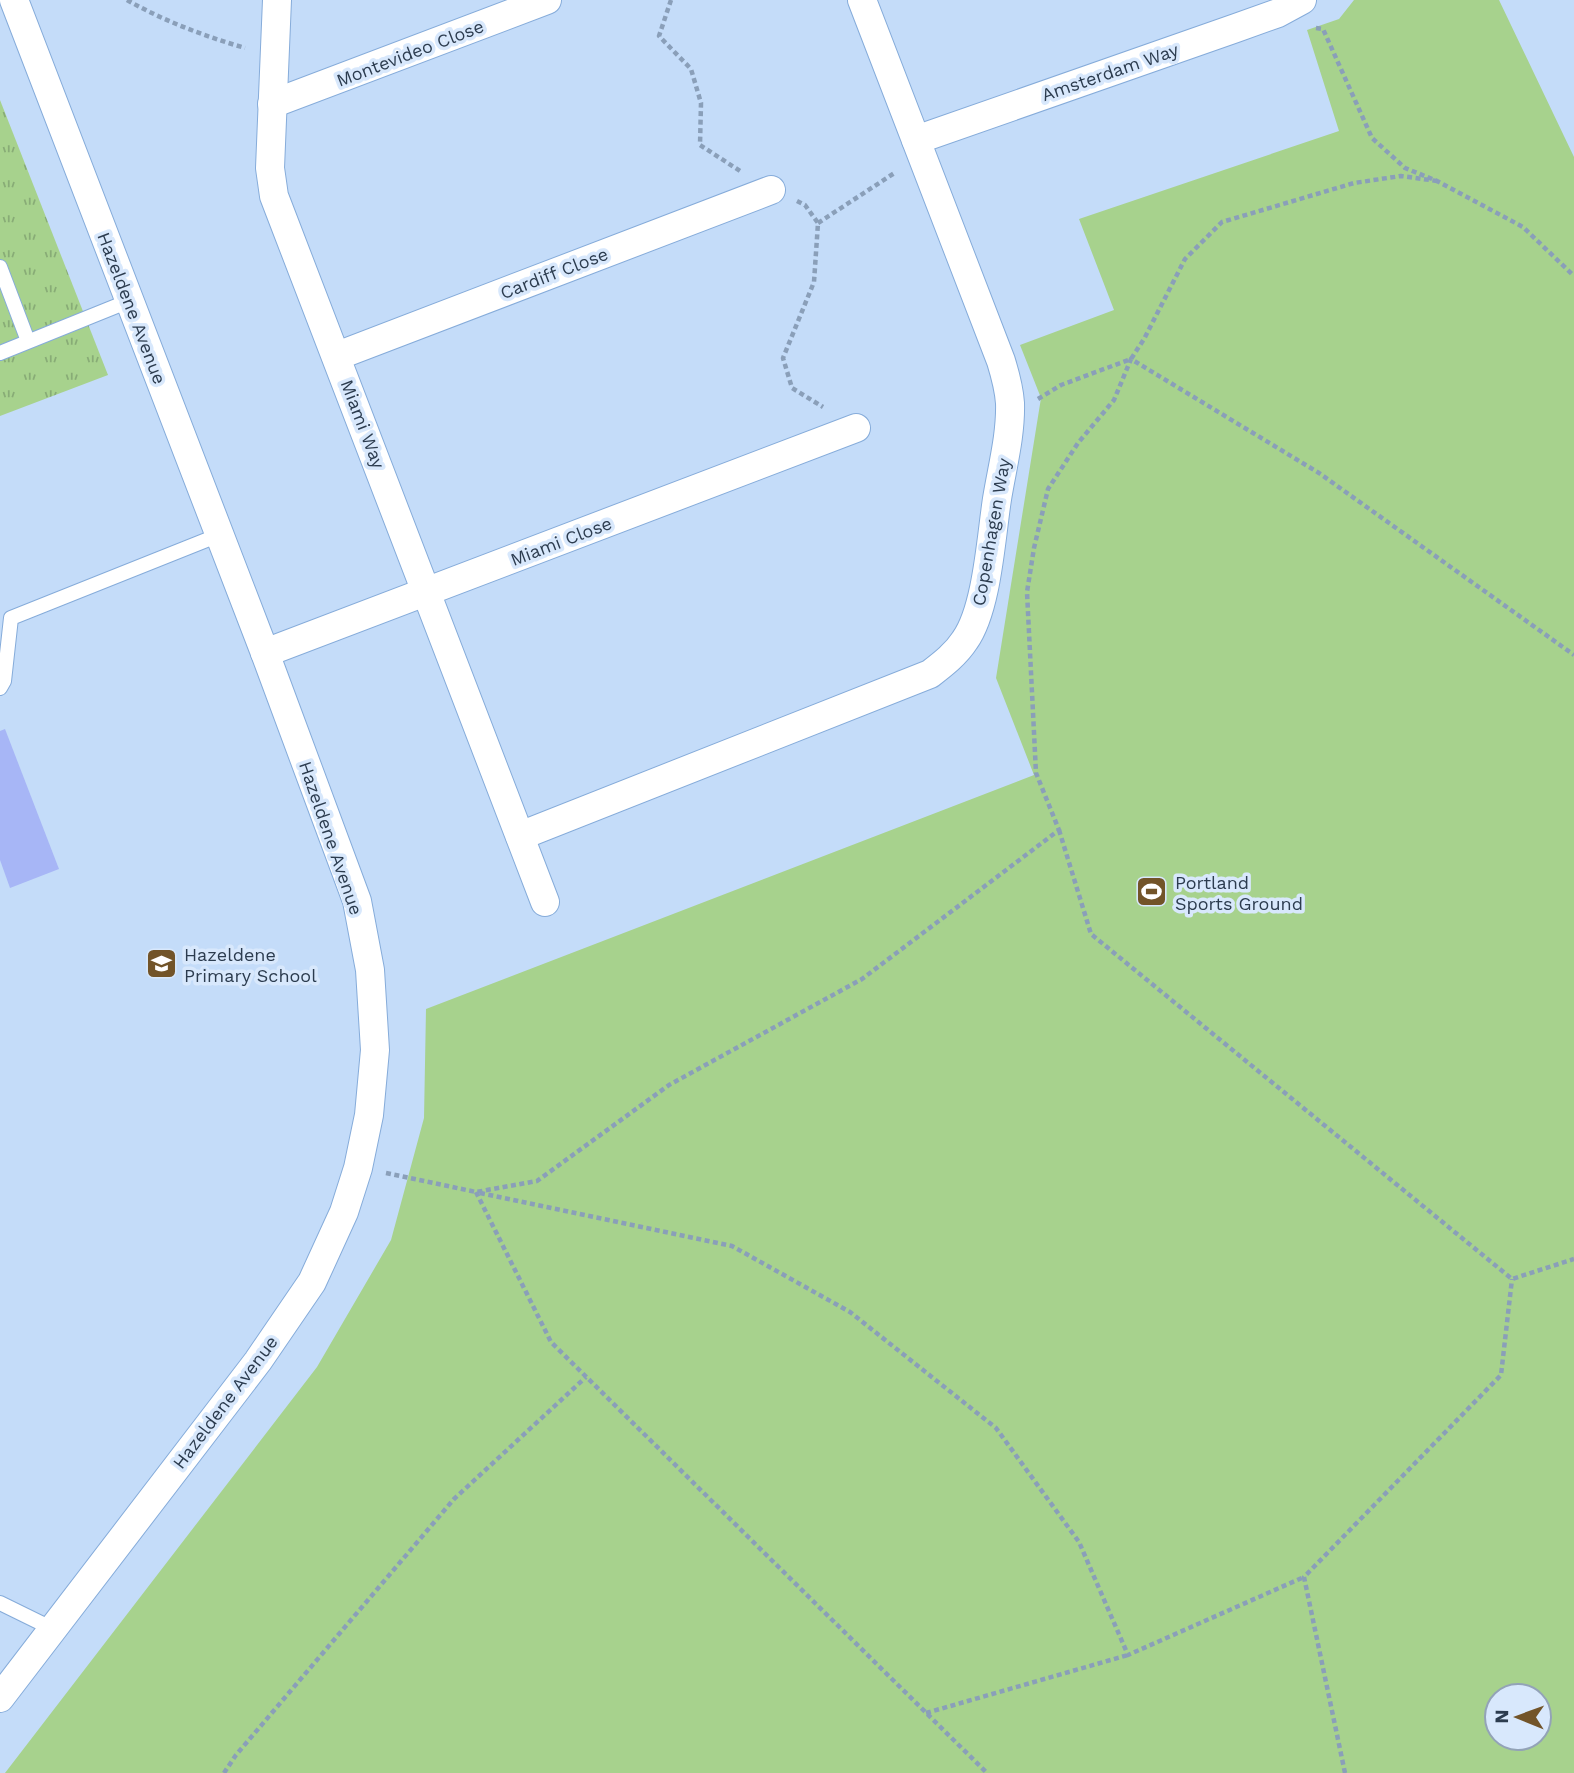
<svg xmlns="http://www.w3.org/2000/svg" width="1574" height="1773" font-family="'Work Sans',sans-serif">
<style>
.grass{fill:url(#grass-tufts)}
.garden{fill:#a7d28d;fill-rule:evenodd}
.building{fill:#a7b6f6}
.lines{fill:none;stroke-linecap:round;stroke-linejoin:round}
.lane-casing{stroke:#86acda;stroke-width:16}
.street-casing{stroke:#86acda;stroke-width:30}
.path{stroke:#8a9fb9;stroke-width:4.5;stroke-dasharray:5 3.5;stroke-linecap:butt}
.lane{stroke:#fff;stroke-width:14}
.street{stroke:#fff;stroke-width:28}
.labels{text-anchor:middle;dominant-baseline:central;stroke-width:7;stroke-linejoin:round;paint-order:stroke}
.street-label{font-size:18px;fill:#2c3c4f;stroke:#d8e8fc}
.poi-label{font-size:18px;fill:#2c3c4f;stroke:#d8e8fc;text-anchor:start}
</style>
<defs>
<pattern id="grass-tufts" width="24" height="20" patternUnits="userSpaceOnUse" patternTransform="scale(1.75)"><rect width="24" height="20" fill="#a7d28d"/><path d="M3 7l-1-3M5 7V3M7 7l1-3M15 17l-1-3M17 17v-4M19 17l1-3" fill="none" stroke="#88ac76"/></pattern>
</defs>
<rect width="100%" height="100%" fill="#c4dcf9"/>
<polygon class="grass" points="0,100 108,375 0,416"/>
<path class="garden" d="M 1354,0 L 1499,0 L 1574,157 L 1574,1773 L 5,1773 L 317,1367 L 391,1240 L 424,1118 L 426,1009 L 1034,775 L 996,678 L 1041,398 L 1020,345 L 1114,310 L 1079,219 L 1339,131 L 1307,30 L 1339,19 ZM 1539,1696 L 1539,1738 L 1497,1738 L 1497,1696 Z"/>
<polygon class="building" points="5,729 59,869 10,888 0,860 0,731"/>
<g class="lines">
<defs>
<g id="lane">
<polyline points="0,267 28,341"/>
<polyline points="0,353 129,301"/>
<polyline points="0,688 4,681 11,618 219,535"/>
<polyline points="0,1603 53,1629"/>
</g>
<g id="street">
<polyline points="277,0 270,168 274,196 545,902"/>
<polyline points="272,104 547,0"/>
<polyline points="916,140 1236,28 1278,13 1302,0"/>
<polyline points="337,356 771,190"/>
<polyline points="265,653 856,428"/>
<path d="M 520,836 L 930,674 C 943,664 956,654 965,640 C 987,609 991,538 997,499 C 1002,468 1011,435 1010,403 C 1009,389 1005,374 1001,361 L 862,0"/>
<polyline points="0,1698 258,1361 312,1282 344,1212 358,1168 369,1115 375,1050 370,970 357,901 265,653 14,0"/>
</g>
</defs>
<use href="#lane" class="lane-casing"/>
<use href="#street" class="street-casing"/>
<g class="path">
<path d="M 127,0 C 164,21 204,36 245,48"/>
<polyline points="671,0 659,36 691,69 701,103 700,145 740,171"/>
<polyline points="1316,28 1323,29 1372,138 1405,168 1437,181 1523,227 1574,276"/>
<polyline points="797,201 805,205 818,223 814,282 783,358 792,388 823,407"/>
<polyline points="818,223 896,172"/>
<polyline points="1038,399 1061,385 1131,359 1144,339 1185,259 1222,222 1354,183 1401,176 1437,181"/>
<polyline points="1059,830 1091,934 1512,1279 1574,1259"/>
<polyline points="386,1173 476,1192 537,1181 669,1085 862,979 1059,830 1036,773 1027,592 1034,548 1048,489 1078,443 1114,400 1131,359 1319,473 1574,655"/>
<polyline points="476,1192 551,1342 987,1773"/>
<polyline points="480,1193 732,1246 850,1312 996,1428 1079,1542 1128,1655 1304,1577"/>
<polyline points="926,1713 1128,1655"/>
<polyline points="224,1773 236,1755 454,1499 586,1377"/>
<polyline points="1345,1773 1304,1577 1501,1375 1512,1279"/>
</g>
<use href="#lane" class="lane"/>
<use href="#street" class="street"/>
</g>
<defs>
<symbol id="stadium-square" viewBox="-11 -11 22 22"><rect x="-9" y="-9" width="18" height="18" rx="4" fill="#725429" stroke="#d8e8fc"/><path d="M0-5a6.5 5 0 1 0 0 10a6.5 5 0 1 0 0-10ZM-3.5-1.8h7v3.6h-7Z" fill="#fff"/></symbol>
<symbol id="school-square" viewBox="-11 -11 22 22"><rect x="-9" y="-9" width="18" height="18" rx="4" fill="#725429" stroke="#d8e8fc"/><path d="M0-5L7-2L0 1L-7-2ZM-4 1L0 2.5L4 1V4Q0 6-4 4Z" fill="#fff"/></symbol>
</defs>
<g fill-rule="evenodd">
<use href="#stadium-square" x="1134" y="874" width="35" height="35"/>
<use href="#school-square" x="144" y="946" width="35" height="35"/>
</g>
<g class="labels">
<g class="street-label">
<text transform="translate(410 53) rotate(-21)">Montevideo Close</text>
<text transform="translate(1110 72) rotate(-19)">Amsterdam Way</text>
<text transform="translate(554 273) rotate(-21)">Cardiff Close</text>
<text transform="translate(132 308) rotate(69)">Hazeldene Avenue</text>
<text transform="translate(363 424) rotate(69)">Miami Way</text>
<text transform="translate(991 532) rotate(-80)">Copenhagen Way</text>
<text transform="translate(561 541) rotate(-21)">Miami Close</text>
<text transform="translate(331 838) rotate(71)">Hazeldene Avenue</text>
<text transform="translate(225 1402) rotate(-53)">Hazeldene Avenue</text>
</g>
<g class="poi-label">
<text x="1175" y="882">Portland<tspan x="1175" dy="21">Sports Ground</tspan></text>
<text x="184" y="954">Hazeldene<tspan x="184" dy="21">Primary School</tspan></text>
</g>
</g>
<g transform="translate(1518 1717) rotate(271)"><circle r="33" fill="#d8e8fc" stroke="#93a3b7" stroke-width="2"/>
<path d="M0-5L12 26L0 18L-12 26Z" fill="#725429"/>
<text y="-10" font-size="19" font-weight="bold" text-anchor="middle" fill="#2c3c4f">N</text>
</g>
</svg>
